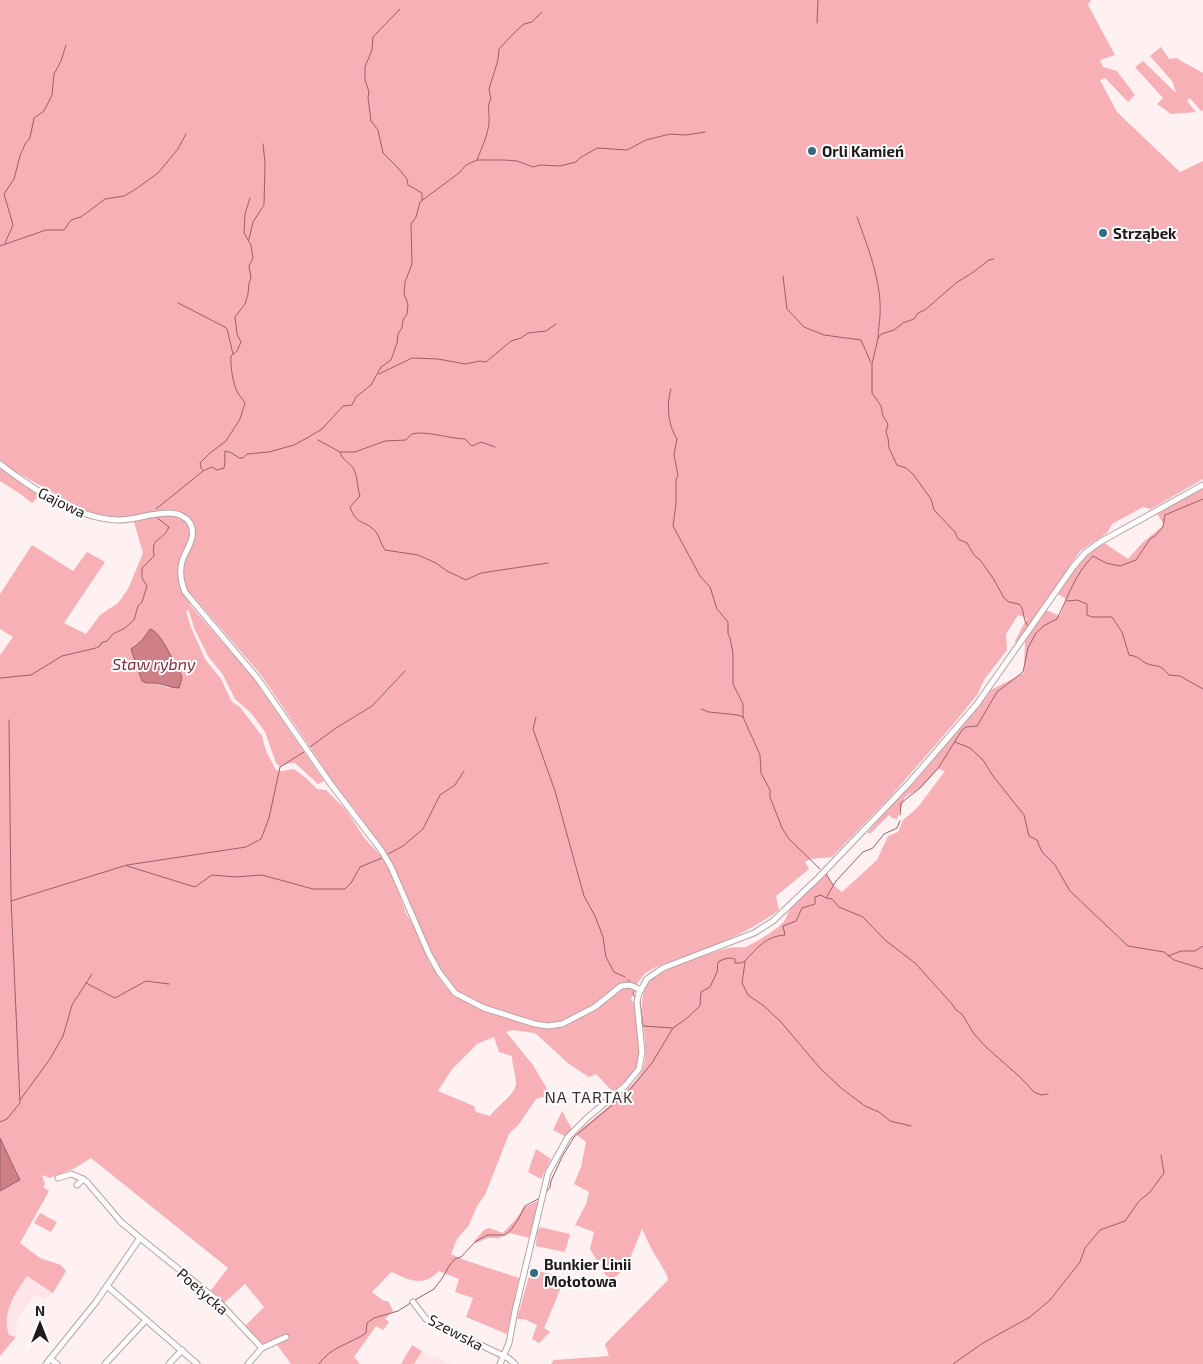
<svg xmlns="http://www.w3.org/2000/svg" width="1203" height="1364" font-family="'Exo 2',sans-serif">
<style>
.built{fill:#ffe5e7}
.green{fill:#f8b0b7;fill-rule:evenodd}
.water{fill:#ce7f88;stroke:#9a6067}
.lines{fill:none;stroke-linecap:round;stroke-linejoin:round}
.stream{stroke:#9a6067;stroke-width:1}
.minor-casing{stroke:#b7a2a3;stroke-width:7}
.minor{stroke:#fff;stroke-width:5}
.poi-dot{fill:#336a85;stroke:#fff;stroke-width:2}
.labels{text-anchor:middle;dominant-baseline:central;stroke-width:4;stroke-linejoin:round;paint-order:stroke}
.poi-label{font-size:15px;font-weight:bold;fill:#21191a;stroke:#fff;text-anchor:start}
.street-label{font-size:15px;fill:#21191a;stroke:#fff}
.water-label{font-size:16px;font-style:italic;fill:#892a3d;stroke:#fff}
.neighbourhood-label{font-size:16px;letter-spacing:1px;fill:#3f2f30;stroke:#fff}
</style>
<rect width="100%" height="100%" fill="#fff1f2"/>
<g class="built">
<polygon points="27,1276 53,1293 51,1295 44,1299 38,1295 33,1295 17,1321 16,1337 9,1335 5,1325 9,1306"/>
<polygon points="422,1351 451,1364 414,1364"/>
</g>
<g class="green">
<path d="M 0,0 L 1091,0 L 1088,5 L 1115,55 L 1100,60 L 1103,67 L 1117,71 L 1135,95 L 1128,102 L 1105,78 L 1100,80 L 1117,112 L 1180,172 L 1203,161 L 1203,479 L 1151,509 L 1143,507 L 1112,524 L 1107,533 L 1080,551 L 1016,645 L 1015,641 L 1027,618 L 1018,615 L 1006,634 L 1007,650 L 984,680 L 977,695 L 951,727 L 892,795 L 832,857 L 810,859 L 805,862 L 809,869 L 776,896 L 779,910 C 755,928 725,942 696,952 C 680,959 660,963 646,973 C 638,979 634,991 631,1000 L 635,1004 L 640,1056 C 637,1073 625,1081 613,1092 L 596,1074 L 589,1077 L 569,1064 L 535,1033 L 512,1030 L 506,1032 L 533,1065 L 547,1089 L 543,1092 L 546,1096 L 536,1099 L 519,1124 L 509,1134 L 485,1195 L 477,1206 L 469,1225 L 457,1239 L 451,1254 L 464,1260 L 519,1278 L 507,1334 L 466,1317 L 473,1298 L 455,1292 L 459,1279 L 439,1271 C 424,1287 410,1281 392,1272 L 389,1274 L 372,1292 L 384,1301 L 388,1301 L 393,1311 L 385,1319 L 389,1322 L 383,1330 L 376,1326 L 354,1357 L 360,1364 L 291,1364 L 277,1345 L 287,1340 L 285,1335 L 262,1344 L 245,1326 L 264,1307 L 245,1284 L 224,1303 L 211,1290 L 228,1268 L 91,1158 L 75,1168 L 50,1178 L 42,1175 L 45,1184 L 43,1187 L 49,1191 L 20,1243 L 40,1258 L 61,1265 L 66,1271 L 53,1293 L 27,1276 C 15,1294 1,1313 9,1335 L 16,1337 L 0,1356 L 0,1191 L 16,1183 L 17,1172 L 0,1138 L 0,655 L 13,637 L 0,629 L 0,594 L 32,545 L 73,571 L 87,552 L 105,562 L 64,623 L 86,634 L 100,615 L 118,603 L 128,589 L 143,553 L 133,519 L 96,514 L 80,508 L 9,468 L 0,461 ZM 193,596 L 261,675 L 314,753 L 332,781 L 356,811 L 389,859 L 434,963 L 454,995 L 445,986 L 429,962 L 423,943 L 406,913 L 387,862 L 365,839 L 346,810 L 326,790 L 317,789 L 306,778 L 294,769 L 282,771 L 276,770 L 266,751 L 262,736 L 240,707 L 232,702 L 221,679 L 205,659 L 190,625 L 186,610 L 189,611 L 194,628 L 208,656 L 223,675 L 235,699 L 251,713 L 265,732 L 276,763 L 280,767 L 289,763 L 295,763 L 318,784 L 324,781 L 251,675 L 190,605 ZM 147,632 L 162,642 L 181,674 L 169,688 L 155,683 L 148,684 L 134,645 L 142,640 ZM 494,1037 L 499,1052 L 512,1056 C 512,1065 516,1075 516,1084 C 515,1095 496,1107 490,1116 L 476,1112 L 474,1106 L 438,1091 L 452,1069 L 477,1044 Z"/>
<polygon points="1161,47 1169,59 1176,58 1203,73 1203,109 1202,112 1190,98 1187,101 1196,112 1171,114 1157,104 1163,98 1135,67 1143,61 1176,93 1172,81 1150,56"/>
<polygon points="0,466 36,490 37,498 32,503 19,493 0,481"/>
<path d="M 1203,486 L 1203,1364 L 551,1364 L 554,1360 L 609,1356 L 605,1344 L 668,1280 L 667,1275 L 651,1248 L 642,1229 L 627,1266 L 612,1280 L 605,1274 L 590,1249 L 594,1232 L 575,1225 L 586,1204 L 589,1192 L 574,1184 L 581,1167 L 586,1142 L 576,1134 C 591,1120 634,1088 642,1071 C 652,1047 634,1004 647,985 C 657,969 710,953 729,948 C 735,946 742,949 748,946 C 756,942 780,928 785,920 C 787,917 787,913 790,910 C 799,897 816,883 827,872 L 830,882 L 842,892 L 877,860 L 888,836 L 898,832 L 903,820 L 918,807 L 945,771 L 938,769 L 922,787 L 905,797 L 897,819 L 892,818 L 889,815 L 871,833 L 867,833 L 989,691 L 1024,673 L 1025,640 L 1046,610 L 1060,616 L 1066,599 L 1058,594 C 1071,574 1083,556 1103,542 L 1128,559 L 1143,542 L 1164,525 L 1157,513 Z"/>
<polygon points="562,1111 572,1129 566,1137 553,1130"/>
<polygon points="536,1149 551,1159 541,1179 528,1172"/>
<path d="M 540,1200 L 529,1238 L 510,1233 L 499,1238 L 488,1238 L 476,1243 L 474,1241 L 484,1230 L 489,1228 L 503,1233 C 509,1226 520,1216 523,1208 Z"/>
<polygon points="40,1213 57,1222 51,1232 34,1223"/>
<polygon points="540,1227 570,1234 565,1252 536,1246 537,1231"/>
<polygon points="531,1269 565,1278 544,1328 550,1332 539,1343 532,1339 537,1325 524,1319 517,1319"/>
<polygon points="412,1345 422,1351 414,1364 401,1364"/>
</g>
<g class="water">
<path d="M 150,629 C 161,631 174,664 181,674 L 182,678 L 179,688 C 169,688 162,683 154,683 C 148,683 147,684 142,681 L 131,649 L 142,640 Z"/>
<polygon points="0,1138 20,1180 0,1191"/>
</g>
<g class="lines">
<g class="stream">
<polyline points="400,9 373,37 372,50 365,67 365,80 369,92 368,98 371,121 378,130 383,153 398,168 407,179 408,185 422,193 422,200"/>
<polyline points="817,23 818,0"/>
<path d="M 477,160 C 482,147 488,135 489,122 C 490,113 486,107 491,99 L 489,89 L 498,60 L 499,49 L 516,31 L 524,24 L 532,22 L 542,12"/>
<path d="M 857,217 C 868,248 882,282 880,315 C 880,322 878,330 878,338"/>
<polyline points="249,239 253,222 264,205 265,163 263,144"/>
<polyline points="5,243 13,225 4,194 14,179 20,156 25,144 30,138 34,118 44,111 52,95 54,74 61,61 66,45"/>
<polyline points="0,246 46,230 64,230 71,220 81,217 105,199 124,196 136,189 158,173 178,149 186,134"/>
<polyline points="994,259 989,260 972,273 956,283 925,310 918,313 914,319 903,323 894,330 881,334 878,338 872,364 872,393 881,406 883,416 888,424 886,432 888,438 889,448 897,465 906,468 913,474 931,499 934,510 955,532 958,539 967,543 974,555 980,560 993,578 1004,598 1009,602 1019,604 1022,608 1025,621 1028,626"/>
<polyline points="783,276 787,309 804,327 824,335 861,340 871,363"/>
<polyline points="178,303 225,327 227,329 233,354"/>
<polyline points="379,374 412,358 438,359 465,364 480,361 486,362 511,341 521,338 528,333 546,331 556,324"/>
<path d="M 671,389 C 666,405 668,425 677,439 L 674,455 L 678,475 L 676,480 L 676,504 L 673,526 L 700,576 L 710,587 L 717,609 L 728,622 L 728,634 L 730,638 L 733,653 L 733,684 L 743,704 L 743,717 L 760,755 L 761,773 L 770,790 L 770,797 L 782,828 L 789,839 L 820,869"/>
<path d="M 318,440 L 340,452 C 342,460 349,462 353,468 C 358,476 357,487 360,496 L 350,507 C 357,527 365,519 376,532 C 380,537 381,545 385,550 L 418,555 L 436,563 L 447,571 L 466,580 L 481,573 L 548,563"/>
<path d="M 340,452 L 355,452 L 385,441 L 406,440 C 407,439 410,435 412,434 C 423,430 452,439 465,439 L 472,446 L 481,442 L 495,447"/>
<path d="M 203,470 L 201,468 L 200,463 L 210,453 L 226,441 L 240,419 L 245,403 C 243,399 240,397 238,393 C 233,386 230,364 231,356 L 237,351 L 241,342 L 237,334 L 235,317 L 245,304 L 248,294 L 249,283 L 251,278 L 249,266 L 253,258 L 251,245 L 244,233 L 245,214 L 250,198"/>
<path d="M 156,509 L 203,471 L 212,467 L 217,470 L 224,468 C 226,462 224,455 225,451 L 232,453 L 239,458 L 243,458 L 247,454 L 269,452 L 294,445 L 307,438 L 322,429 L 343,406 L 352,405 L 356,397 L 371,385 L 381,367 L 391,360 L 397,343 L 398,334 L 402,328 L 403,320 L 407,314 L 408,304 L 404,294 L 405,282 L 412,264 L 411,224 L 416,217 L 420,202 L 459,173 L 466,165 L 477,160 L 504,160 L 517,161 L 533,167 L 540,165 L 560,166 L 576,162 L 580,158 L 597,148 L 627,150 L 646,140 L 670,134 L 686,135 L 705,132"/>
<path d="M 1067,601 L 1077,600 L 1087,604 L 1087,615 L 1092,617 L 1112,617 L 1122,632 L 1129,655 C 1142,657 1139,661 1148,664 C 1161,668 1158,663 1169,675 L 1180,676 L 1203,689"/>
<path d="M 0,678 L 31,675 L 62,656 L 96,648 L 100,646 L 101,643 L 107,641 L 113,634 L 125,628 L 134,620 L 138,606 L 142,602 L 147,586 L 142,578 L 142,568 L 154,556 C 151,535 161,544 169,527 L 156,517"/>
<polyline points="701,709 709,712 738,715 743,717"/>
<polyline points="536,717 533,729 555,791 584,896 595,916 603,937 606,957 614,972 625,977"/>
<polyline points="955,742 970,748 983,760 993,776 1024,815 1029,836 1037,840 1042,852 1055,865 1070,891 1128,946 1164,952 1174,960 1203,969"/>
<polyline points="310,747 336,728 372,706 405,671"/>
<path d="M 900,815 L 901,803 L 920,788 L 939,767 L 962,730 L 966,727 L 977,726 L 997,692 L 1023,672 L 1028,648 L 1036,633 L 1045,625 L 1057,619 C 1068,597 1075,574 1093,556 L 1106,563 L 1120,566 L 1136,560 L 1150,539 L 1155,536 L 1163,527 L 1165,515 L 1203,499"/>
<polyline points="388,854 403,846 423,829 440,795 455,785 464,771"/>
<polyline points="127,866 195,887 212,875 236,877 262,875 313,889 345,889 351,883 360,867 382,858"/>
<polyline points="826,874 833,885"/>
<polyline points="827,898 832,899 839,907 863,917 885,940 915,963 952,1004 956,1010 962,1014 974,1034 987,1048 1020,1077 1034,1092 1041,1095 1048,1094"/>
<polyline points="11,901 127,865 246,847 261,839 269,818 280,767 304,752"/>
<polyline points="1168,956 1181,951 1195,951 1203,946"/>
<polyline points="745,962 742,983 748,995 764,1006 781,1022 819,1067 841,1088 865,1106 879,1112 890,1121 911,1126"/>
<polyline points="628,980 633,984"/>
<polyline points="86,983 115,998 146,981 169,984"/>
<polyline points="634,991 633,995 635,997"/>
<polyline points="640,1001 643,1026 672,1028"/>
<polyline points="20,1100 50,1059 63,1036 72,1005 92,974"/>
<polyline points="0,1122 7,1119 20,1103 11,898 9,720"/>
<path d="M 545,1194 L 550,1187 L 551,1181 L 562,1157 L 574,1137 L 628,1092 L 652,1063 L 673,1028 L 686,1019 L 700,1006 L 701,992 L 710,987 L 717,972 L 718,962 C 723,959 729,957 735,959 L 735,963 L 741,963 L 745,961 C 757,948 766,936 785,935 L 783,926 L 796,921 L 802,908 L 815,904 L 815,897 L 821,895 L 826,898 L 836,881 L 863,852 L 873,848 L 884,834 L 897,828 L 900,821"/>
<polyline points="415,1300 434,1289 443,1277 449,1266 455,1259 461,1257 475,1242 487,1235 505,1235 511,1230 519,1218 525,1206 540,1198"/>
<path d="M 319,1364 C 330,1347 350,1344 366,1333 L 367,1323 L 374,1318 L 398,1311 L 412,1302"/>
<polyline points="953,1364 983,1343 1030,1317 1050,1300 1080,1262 1085,1248 1100,1230 1125,1221 1139,1201 1150,1192 1164,1173 1161,1155"/>
</g>
<defs>
<g id="minor">
<path d="M 0,464 C 31,488 78,519 118,520 C 139,521 176,502 190,523 C 198,537 185,550 182,562 C 179,573 181,582 185,592 L 258,679 L 330,783 L 381,850 L 391,867 L 429,954 L 439,972 L 455,993 L 484,1008 L 535,1024 L 548,1026 L 562,1024 L 595,1007 L 621,986 L 630,985 L 641,990"/>
<polyline points="58,1178 71,1174 83,1179"/>
<polyline points="140,1238 217,1300 262,1348"/>
<polyline points="107,1286 197,1364"/>
<polyline points="413,1302 426,1319 508,1358 515,1364"/>
<polyline points="50,1359 57,1364"/>
<polyline points="46,1364 96,1302 140,1238 121,1222 87,1182 83,1179 77,1185"/>
<polyline points="105,1364 146,1320"/>
<polyline points="169,1364 182,1350"/>
<polyline points="248,1364 262,1348 286,1337"/>
<polyline points="500,1364 509,1343 515,1311 548,1173 568,1137 587,1118 625,1086 639,1069 642,1052 637,1002 639,993 647,979 663,968 754,933 773,921 819,877 909,783 977,704 1073,567 1085,553 1100,542 1203,485"/>
</g>
</defs>
<use href="#minor" class="minor-casing"/>
<use href="#minor" class="minor"/>
</g>
<g class="poi-dot">
<circle cx="812" cy="151" r="5"/>
<circle cx="1103" cy="233" r="5"/>
<circle cx="534" cy="1273" r="5"/>
</g>
<g class="labels">
<g class="poi-label">
<text x="822" y="151">Orli Kamień</text>
<text x="1113" y="233">Strząbek</text>
<text x="544" y="1264">Bunkier Linii<tspan x="544" dy="17">Mołotowa</tspan></text>
</g>
<g class="street-label">
<text transform="translate(62 502) rotate(26)">Gajowa</text>
<text transform="translate(203 1291) rotate(41)">Poetycka</text>
<text transform="translate(456 1332) rotate(28)">Szewska</text>
</g>
<g class="water-label">
<text x="154" y="663">Staw rybny</text>
</g>
<g class="neighbourhood-label">
<text x="589" y="1096">NA TARTAK</text>
</g>
</g>
<g transform="translate(40 1324)" stroke="#ffffff" stroke-width="4" paint-order="stroke">
<path d="M0-4L9 19L0 12L-9 19Z" fill="#21191a"/>
<text y="-8" font-size="14" font-weight="bold" text-anchor="middle" fill="#21191a">N</text>
</g>
</svg>
